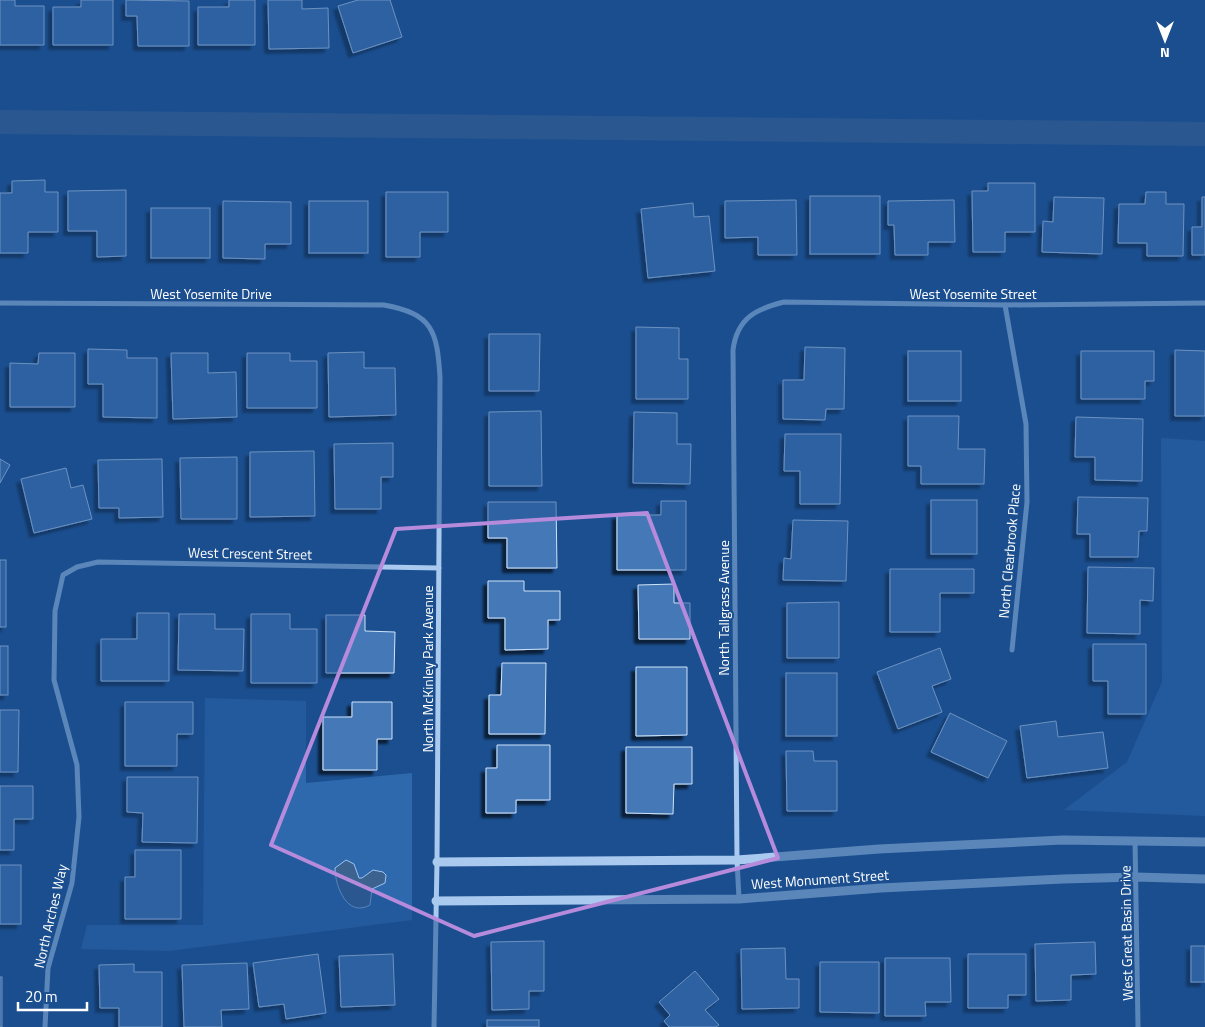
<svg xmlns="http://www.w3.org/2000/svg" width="1205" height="1027" font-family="'Titillium Web',sans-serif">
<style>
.green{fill:#2e69ad}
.water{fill:#3c6290;stroke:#9cc4f0}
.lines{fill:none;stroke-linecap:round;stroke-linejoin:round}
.canal{stroke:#3c6290;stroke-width:24}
.building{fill:#4478b7;stroke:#cfe3fa;filter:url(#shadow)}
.minor{stroke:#a9c9ee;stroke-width:5}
.tertiary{stroke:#a9c9ee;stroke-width:9}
.marked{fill:none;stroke:#b68bdc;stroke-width:4;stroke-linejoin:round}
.labels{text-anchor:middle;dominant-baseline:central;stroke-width:4;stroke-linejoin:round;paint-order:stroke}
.street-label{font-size:14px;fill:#fff;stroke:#1b4f8f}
</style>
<defs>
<filter id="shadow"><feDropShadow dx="-4.5" dy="4.5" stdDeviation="1" flood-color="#0009"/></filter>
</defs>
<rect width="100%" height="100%" fill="#1b4f8f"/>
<g class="green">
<polygon points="1161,438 1205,441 1205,816 1064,810 1127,762 1162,682"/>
<polygon points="205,698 306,701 306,783 412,773 412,920 169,951 81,949 87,925 203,925"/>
</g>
<path class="water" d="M 346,860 L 354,864 L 359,878 L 362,878 L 373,870 L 383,872 L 386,875 L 385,883 L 372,889 L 370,905 C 347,918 335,886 335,868 Z"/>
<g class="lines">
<polyline class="canal" points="0,122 1205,134"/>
</g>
<g class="building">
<polygon points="0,0 15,0 15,6 44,6 44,45 0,45"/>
<polygon points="81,0 113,0 113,45 53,45 53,7 81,7"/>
<polygon points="126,0 189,1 189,46 138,46 137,16 126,16"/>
<polygon points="229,0 255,0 255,45 198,45 198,7 229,7"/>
<polygon points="268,0 302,0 302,9 328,8 329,48 269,49"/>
<polygon points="358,0 390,0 402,37 353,53 338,6"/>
<polygon points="45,180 45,192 58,192 58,232 28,232 28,253 0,253 0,193 12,193 12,181"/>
<polygon points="988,183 1035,183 1035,232 1005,232 1005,252 973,252 972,191 988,191"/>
<polygon points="126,190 126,256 97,257 97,231 68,231 68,191"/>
<polygon points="386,192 448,192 448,232 420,232 420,257 386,257"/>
<polygon points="1146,192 1166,192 1166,204 1184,204 1183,256 1147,256 1147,243 1118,243 1119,204 1145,204"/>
<rect x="810" y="196" width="70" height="58"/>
<polygon points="1054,197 1104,198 1102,254 1042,252 1043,221 1053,222"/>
<polygon points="1202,197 1205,197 1205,255 1192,255 1192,227 1202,227"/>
<polygon points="796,200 797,255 758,255 758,237 725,238 725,201"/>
<polygon points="954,200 955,242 928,242 928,255 895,255 894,225 888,225 888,201"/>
<polygon points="223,201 291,202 291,244 265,244 265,259 223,258"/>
<rect x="309" y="201" width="59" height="52"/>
<polygon points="693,203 694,217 709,216 715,271 648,278 641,209"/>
<rect x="151" y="208" width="59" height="50"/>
<polygon points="636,327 679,328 679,359 688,359 688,399 636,399"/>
<polygon points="489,334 540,334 539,391 489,391"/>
<polygon points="805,347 845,348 844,409 826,409 825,420 783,419 783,380 804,380"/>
<polygon points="88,349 127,350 127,358 157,358 157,418 103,417 103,384 88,384"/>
<polygon points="1175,350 1205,351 1205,416 1175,416"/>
<rect x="908" y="351" width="53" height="50"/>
<polygon points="1081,351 1154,351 1154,381 1145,381 1145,399 1081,399"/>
<polygon points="364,352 364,368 395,368 396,415 329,417 328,353"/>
<polygon points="39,353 75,353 75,407 10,407 10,363 38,364"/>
<polygon points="171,353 208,353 208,373 236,372 237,417 173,419"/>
<polygon points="247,353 290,353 290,361 317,361 317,408 247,408"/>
<polygon points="541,411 542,486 489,486 489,412"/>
<polygon points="634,412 677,413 677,444 691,444 690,484 633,483"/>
<polygon points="908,416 959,416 958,449 985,449 984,484 921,484 921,466 908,466"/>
<polygon points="1076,417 1143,419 1142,481 1095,480 1095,457 1075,457"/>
<polygon points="785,434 841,434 840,504 800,504 800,471 784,471"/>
<polygon points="393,443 393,477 381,477 381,509 335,509 334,444"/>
<polygon points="314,451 315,516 250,517 250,452"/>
<polygon points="237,457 237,519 181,519 180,458"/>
<polygon points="0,459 10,465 0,483"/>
<polygon points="162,459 163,517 119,518 119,508 99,508 98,460"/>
<polygon points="66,468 71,488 83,485 92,519 34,533 21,479"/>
<polygon points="1078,497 1148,498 1147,531 1139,531 1138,557 1090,557 1090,534 1077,534"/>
<rect x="931" y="500" width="46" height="54"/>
<polygon points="661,501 686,501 686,570 617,570 617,515 661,515"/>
<polygon points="488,502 556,502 557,568 507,568 507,538 488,538"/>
<polygon points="793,520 848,521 846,581 783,580 784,558 791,559"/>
<rect x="0" y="560" width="6" height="67"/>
<polygon points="1088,567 1154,568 1153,601 1140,600 1140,634 1087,633"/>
<polygon points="890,569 974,569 974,593 940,593 940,632 890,632"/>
<polygon points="488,581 524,581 524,591 560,591 560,620 548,620 548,649 505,650 505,618 488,618"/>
<polygon points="674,584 674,603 690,603 690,639 639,639 638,585"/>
<polygon points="839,602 839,658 787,658 787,603"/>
<polygon points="137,613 169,613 169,681 101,681 101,639 137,639"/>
<polygon points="179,614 215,614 215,629 244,629 243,671 178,670"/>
<polygon points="251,614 290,614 290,629 317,629 317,683 251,683"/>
<polygon points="326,615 365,615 365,631 395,632 394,673 326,673"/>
<polygon points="1093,644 1146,644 1146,714 1108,714 1108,681 1093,681"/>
<rect x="0" y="646" width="8" height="49"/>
<polygon points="940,648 951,679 932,686 942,712 898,729 877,672"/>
<polygon points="502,663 546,663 545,734 489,734 489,695 501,695"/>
<polygon points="636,667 687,667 687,735 636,736"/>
<rect x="786" y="673" width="51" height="63"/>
<polygon points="125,702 193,702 193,734 177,734 177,766 125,766"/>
<polygon points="352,702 392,702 392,739 377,739 377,770 323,770 323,717 352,717"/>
<polygon points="0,710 19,710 18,772 0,772"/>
<polygon points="950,713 1007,741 988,778 931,752"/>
<polygon points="1056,721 1058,737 1103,732 1108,768 1027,778 1020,726"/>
<polygon points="497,745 550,745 550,800 516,800 516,813 486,813 486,768 497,768"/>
<polygon points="626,747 692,747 692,784 674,784 673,814 626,813"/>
<polygon points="786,751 813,751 814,761 837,761 837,811 787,811"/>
<polygon points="127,777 198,777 197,843 142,842 143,813 127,812"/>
<polygon points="0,786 33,786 33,819 14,819 14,850 0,850"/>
<polygon points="135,850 181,850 181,919 125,919 125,877 135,877"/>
<rect x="0" y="865" width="21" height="59"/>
<polygon points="544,941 544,991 529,991 529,1009 492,1010 491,942"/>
<polygon points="1095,942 1096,974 1071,975 1071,1000 1036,1001 1035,944"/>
<rect x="1191" y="946" width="14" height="36"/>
<polygon points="785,948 786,979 799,979 799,1008 742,1009 741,949"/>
<polygon points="318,954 326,1013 286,1019 284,1004 259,1007 253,963"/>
<polygon points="393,954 395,1005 341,1007 339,956"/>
<polygon points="968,954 1026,954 1026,995 1008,995 1008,1008 968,1008"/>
<polygon points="885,958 950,958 951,1002 925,1002 926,1016 885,1016"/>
<polygon points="820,962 879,962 879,1013 820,1012"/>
<polygon points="247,963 249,1009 221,1010 222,1027 184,1027 182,965"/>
<polygon points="134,964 134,972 162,972 162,1027 119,1027 119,1008 100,1008 99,965"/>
<polygon points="695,971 719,999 705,1010 719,1025 716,1027 669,1027 664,1021 670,1015 659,1002"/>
<rect x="0" y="977" width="2" height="50"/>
<rect x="487" y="1020" width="52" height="7"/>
</g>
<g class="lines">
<g class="minor">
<path d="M 0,303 L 384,305 C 433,314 437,331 440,377 L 437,862 L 434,1027"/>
<polyline points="1005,305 1026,424 1027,502 1012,650"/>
<polyline points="1135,840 1138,1027"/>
<path d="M 739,899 L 737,860 L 733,350 C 737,318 756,309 784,302 L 1005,305 L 1205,303"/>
<polyline points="45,1027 48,968 72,883 79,817 77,765 54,680 55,611 63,575 77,567 98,562 439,568"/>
</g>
<g class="tertiary">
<polyline points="437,862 737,860 879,849 1063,840 1205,842"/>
<polyline points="436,901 739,899 881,888 1063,879 1136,877 1205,879"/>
</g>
</g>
<path d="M0 0H1205V1027H0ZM 647,513 L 778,858 L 474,936 L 271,845 L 396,529 Z" fill="#1b4f8f" fill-opacity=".55" fill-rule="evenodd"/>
<path class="marked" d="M 647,513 L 778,858 L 474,936 L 271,845 L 396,529 Z"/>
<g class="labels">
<g class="street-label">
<text x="211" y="293">West Yosemite Drive</text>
<text x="973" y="293">West Yosemite Street</text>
<text transform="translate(1009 551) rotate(-85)">North Clearbrook Place</text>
<text transform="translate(250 553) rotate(1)">West Crescent Street</text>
<text transform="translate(723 608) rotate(-90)">North Tallgrass Avenue</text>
<text transform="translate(427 669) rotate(-90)">North McKinley Park Avenue</text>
<text transform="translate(820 879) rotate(-4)">West Monument Street</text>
<text transform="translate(50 916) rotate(-77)">North Arches Way</text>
<text transform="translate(1126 933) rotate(-91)">West Great Basin Drive</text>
</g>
</g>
<g transform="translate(1165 40) rotate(180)" stroke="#1b4f8f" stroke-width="4" paint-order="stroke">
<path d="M0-4L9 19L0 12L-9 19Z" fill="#ffffff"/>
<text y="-8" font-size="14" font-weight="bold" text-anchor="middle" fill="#ffffff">N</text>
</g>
<path d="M18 1002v8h69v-8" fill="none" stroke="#ffffff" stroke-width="2.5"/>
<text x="25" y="1002" font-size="15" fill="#ffffff" stroke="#1b4f8f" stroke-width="4" paint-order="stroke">20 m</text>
</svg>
